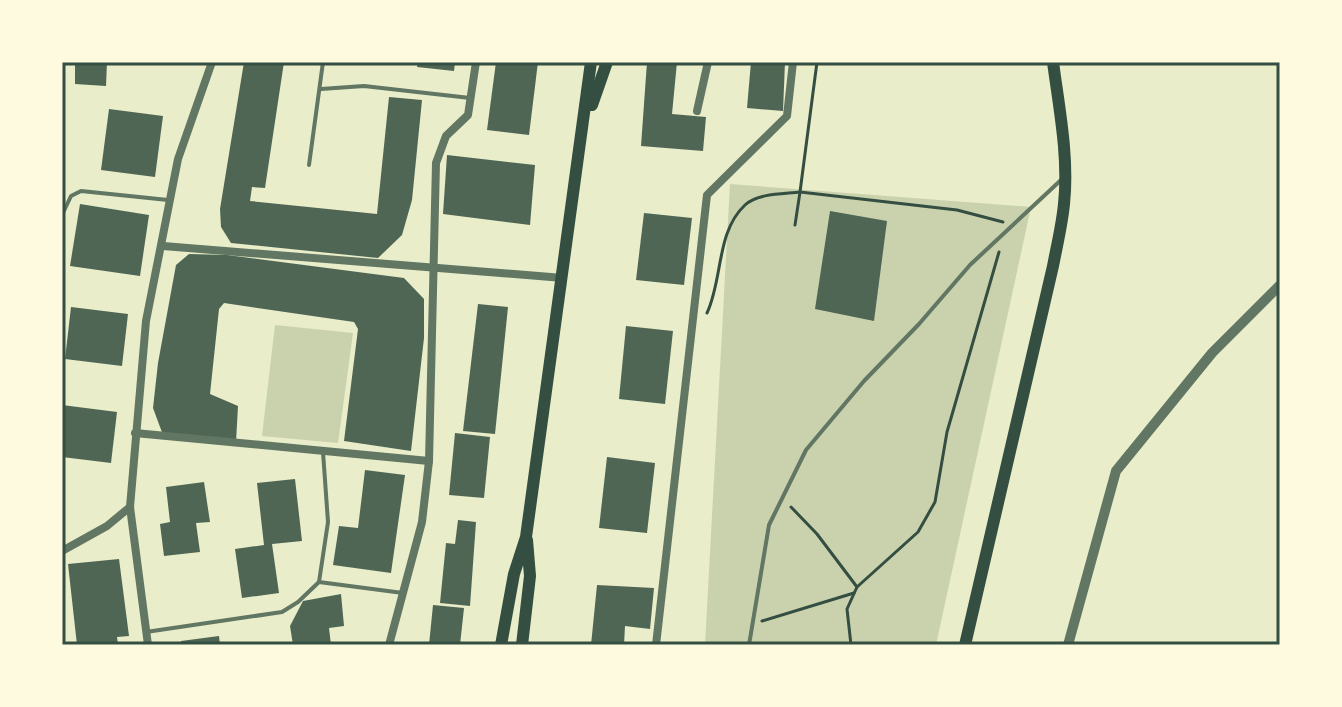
<svg xmlns="http://www.w3.org/2000/svg" width="1342" height="707" font-family="'Playfair Display',serif">
<style>
.green{fill:#cad2ad}
.building{fill:#4f6655}
.lines{fill:none;stroke-linecap:round;stroke-linejoin:round}
.path{stroke:#344e41;stroke-width:3}
.service{stroke:#617663;stroke-width:4}
.minor{stroke:#617663;stroke-width:8}
.tertiary{stroke:#617663;stroke-width:10}
.secondary{stroke:#344e41;stroke-width:12}
.primary{stroke:#344e41;stroke-width:12}
.neatline{fill:none;stroke:#344e41;stroke-width:3}
</style>
<rect width="100%" height="100%" fill="#e9edc9"/>
<g class="green">
<polygon points="730,184 1031,207 936,645 705,645"/>
<polygon points="275,325 353,333 338,443 262,436"/>
</g>
<g class="building">
<polygon points="75,62 107,62 106,86 75,84"/>
<polygon points="244,62 284,62 265,188 252,187 250,201 377,214 389,97 422,100 412,200 402,235 378,258 231,243 221,227 220,209"/>
<polygon points="418,62 455,62 454,71 417,67"/>
<polygon points="496,62 538,62 529,135 487,130"/>
<polygon points="647,62 677,62 672,114 706,117 703,151 641,146"/>
<polygon points="751,62 785,62 783,111 747,108"/>
<polygon points="109,109 163,116 155,177 101,170"/>
<polygon points="447,155 535,165 530,225 443,214"/>
<polygon points="80,204 149,215 140,276 70,266"/>
<polygon points="830,211 887,221 874,321 815,309"/>
<polygon points="644,213 692,218 684,285 636,280"/>
<polygon points="189,254 227,255 404,278 424,299 424,338 411,451 344,441 358,329 354,322 224,303 219,309 210,394 238,406 236,442 163,435 153,408 158,363 176,265"/>
<polygon points="478,304 508,307 495,434 463,431"/>
<polygon points="71,307 128,314 122,366 65,359"/>
<polygon points="626,326 673,331 665,404 619,399"/>
<polygon points="62,405 117,412 111,463 62,457"/>
<polygon points="455,433 490,437 484,498 449,495"/>
<polygon points="607,457 655,463 647,533 599,528"/>
<polygon points="365,470 405,475 391,573 333,565 339,526 358,528"/>
<polygon points="295,479 302,541 272,544 279,593 242,598 235,549 264,545 257,483"/>
<polygon points="204,482 210,522 196,523 200,552 164,556 160,524 170,522 166,487"/>
<polygon points="458,520 476,522 470,606 440,603 446,543 455,544"/>
<polygon points="119,559 129,636 117,637 118,645 77,645 68,564"/>
<polygon points="597,585 654,588 650,629 625,626 624,645 591,645"/>
<polygon points="341,594 344,626 329,628 331,645 293,645 290,626 303,601"/>
<polygon points="433,605 464,608 460,645 429,645"/>
<polygon points="219,636 220,645 181,645 181,641"/>
</g>
<g class="lines">
<g class="path">
<polyline points="817,62 800,192 957,210 1003,222"/>
<path d="M 707,313 C 723,279 716,232 745,205 C 758,193 784,194 800,192 L 795,225"/>
<polyline points="791,507 817,534 857,587"/>
<polyline points="762,621 854,593"/>
<polyline points="851,645 847,609 857,587 918,532 935,502 947,432 999,252"/>
</g>
<g class="service">
<polyline points="321,89 364,86 470,98"/>
<polyline points="309,165 323,62"/>
<polyline points="62,215 71,196 81,191 168,200"/>
<polyline points="319,582 403,593"/>
<polyline points="146,632 282,612 298,602 319,582 328,522 323,452"/>
<polyline points="749,645 769,525 806,450 864,381 919,324 970,265 1061,180"/>
<polyline points="1268,645 1280,644"/>
</g>
<g class="minor">
<polyline points="697,111 708,62"/>
<polyline points="163,246 563,278"/>
<polyline points="135,433 429,461"/>
<polyline points="62,551 107,526 130,507"/>
<polyline points="148,645 130,507 146,321 178,159 212,62"/>
<polyline points="389,645 422,522 429,461 436,163 446,136 468,115 476,62"/>
<polyline points="656,645 707,195 787,116 793,62"/>
</g>
<polyline class="tertiary" points="1068,645 1116,471 1212,353 1280,285"/>
<g class="secondary">
<polyline points="592,105 607,62"/>
<polyline points="501,645 514,574 526,537 591,62"/>
<polyline points="522,645 530,576 527,540"/>
</g>
<path class="primary" d="M 965,645 L 1053,266 C 1057,245 1062,225 1064,204 C 1069,157 1059,108 1053,62"/>
</g>
<rect width="1342" height="707" fill="none" stroke="#fefae0" stroke-width="128"/>
<rect x="64" y="64" width="1214" height="579" class="neatline"/>
</svg>
